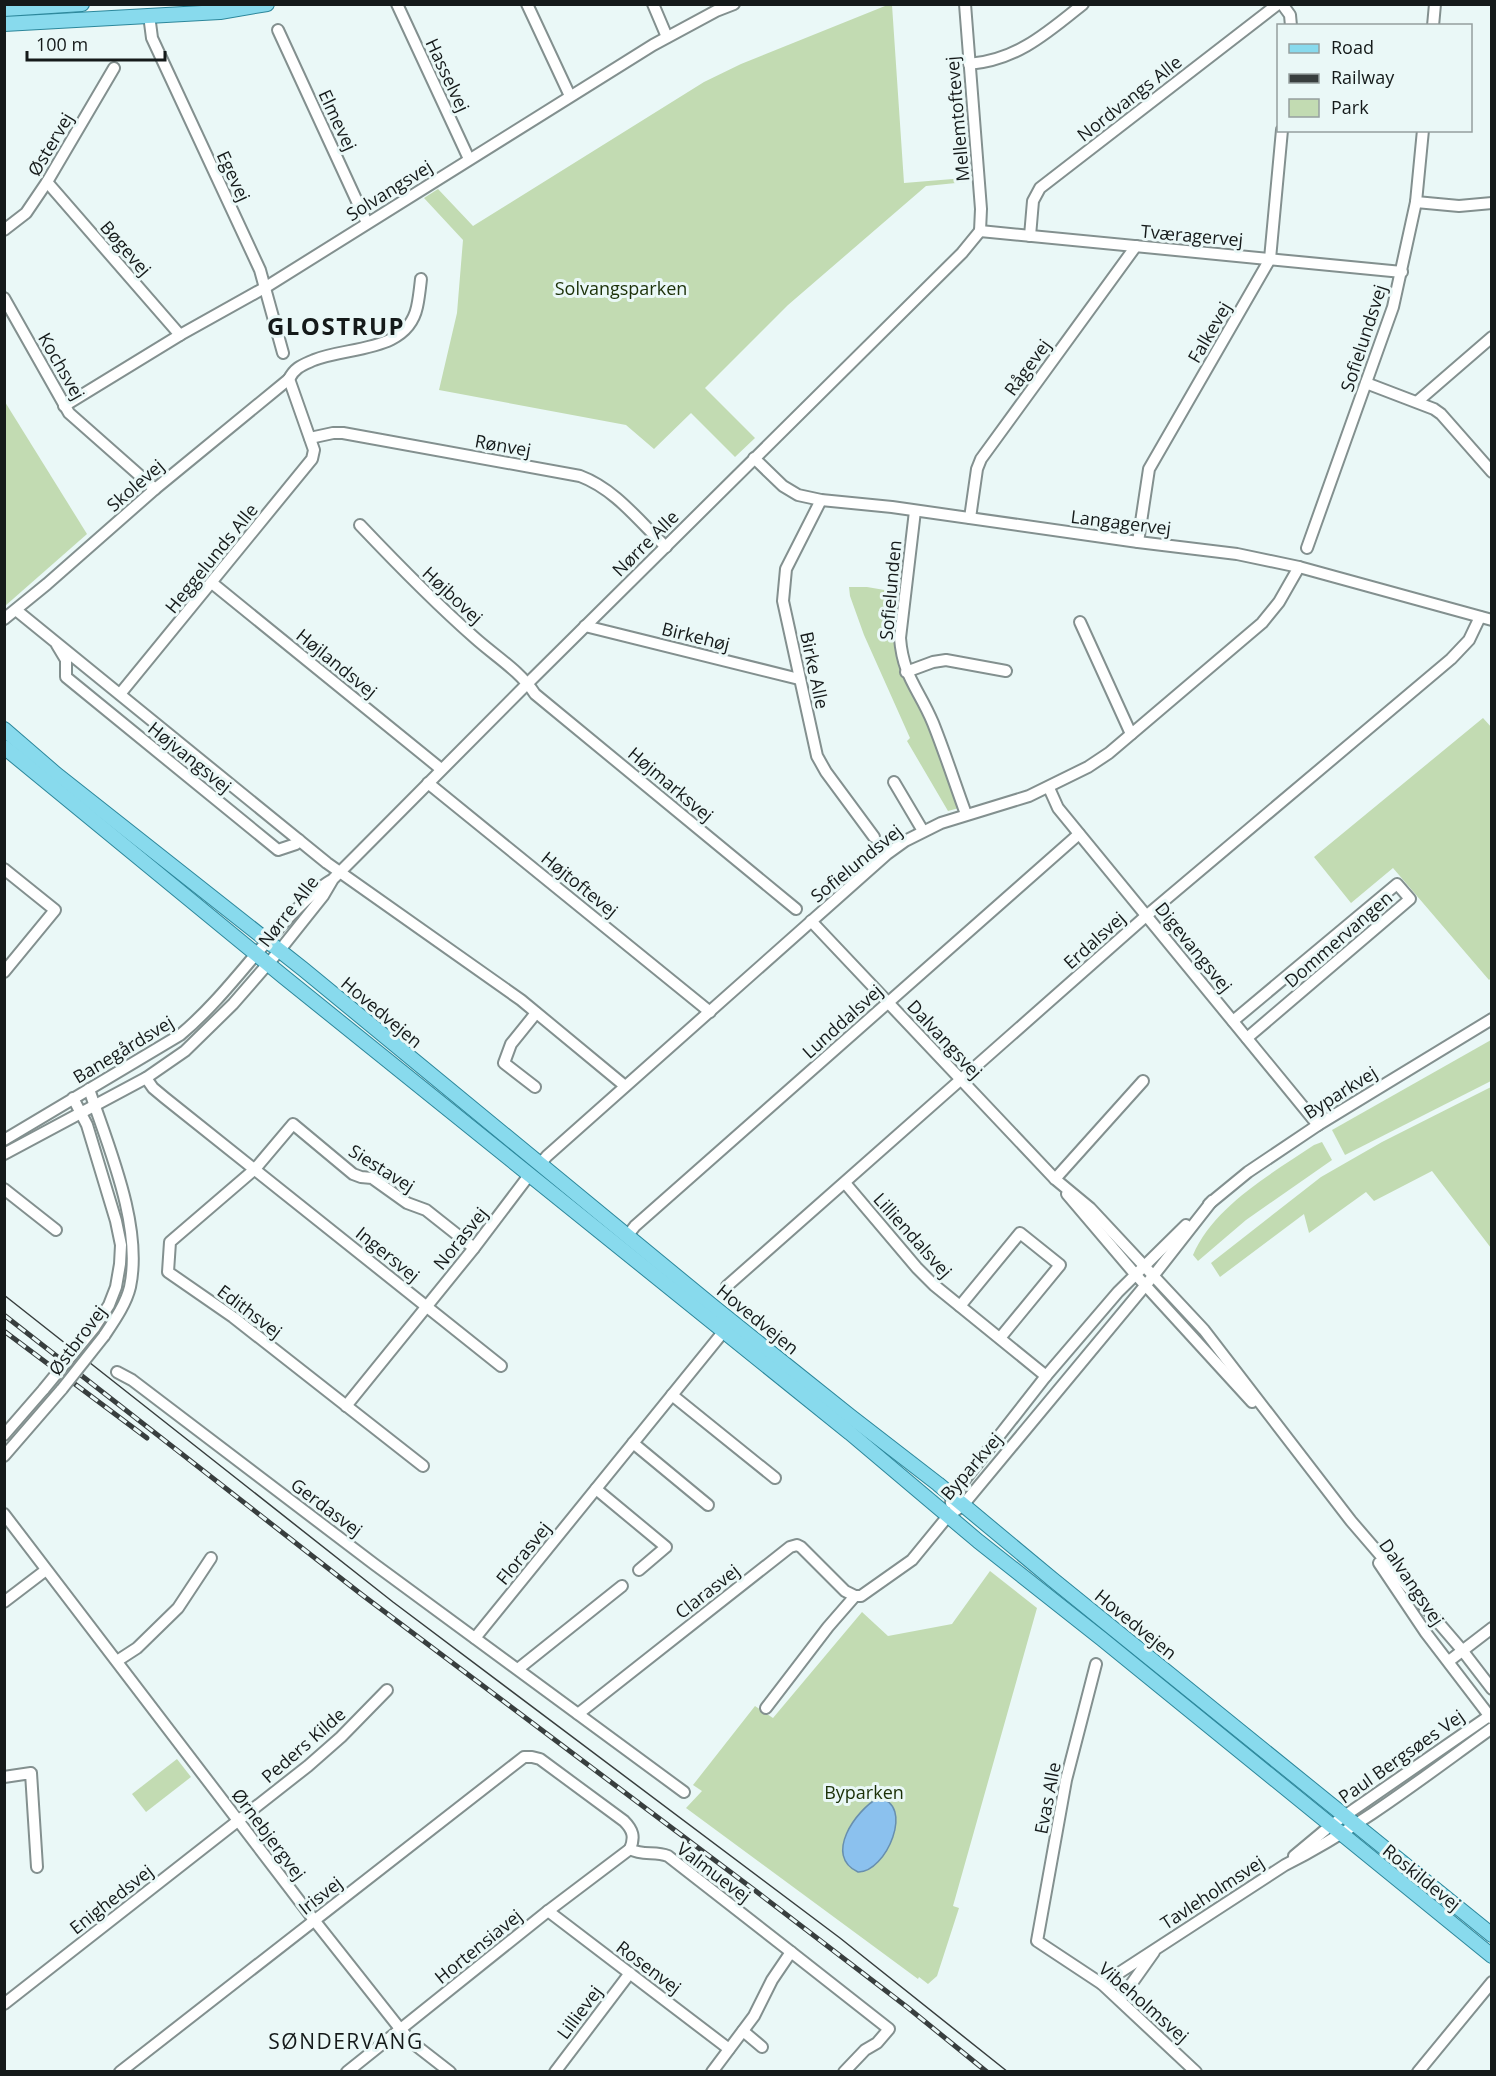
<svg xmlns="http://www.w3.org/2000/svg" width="1496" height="2076" font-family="'Open Sans',sans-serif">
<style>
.green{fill:#c2dbb2}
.water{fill:#8bc1ee;stroke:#688fae;stroke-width:1.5}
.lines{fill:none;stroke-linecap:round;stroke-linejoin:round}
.minor-casing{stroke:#83908f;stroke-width:14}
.major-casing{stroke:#2c879b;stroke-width:16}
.minor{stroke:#fff;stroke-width:10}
.major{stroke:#88daed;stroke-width:14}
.tram{stroke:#383e3e;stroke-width:1.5}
.rail-casing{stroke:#383e3e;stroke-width:5}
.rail{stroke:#eaf8f7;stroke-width:3;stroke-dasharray:9;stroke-linecap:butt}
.minor-bridge-casing{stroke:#83908f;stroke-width:14;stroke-linecap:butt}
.minor-bridge{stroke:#fff;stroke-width:10}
.labels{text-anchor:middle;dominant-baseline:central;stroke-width:6;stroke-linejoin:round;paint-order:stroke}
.street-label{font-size:18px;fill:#151a1a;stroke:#eaf8f7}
.park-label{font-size:18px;fill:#1b3007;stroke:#eaf8f7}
.quarter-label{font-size:21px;letter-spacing:1.5px;fill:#151a1a;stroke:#eaf8f7}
.district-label{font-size:24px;font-weight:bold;letter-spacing:1.5px;fill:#151a1a;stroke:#eaf8f7}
</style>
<rect width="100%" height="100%" fill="#eaf8f7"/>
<g class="green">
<polygon points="890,4 892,5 904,183 965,178 966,182 926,186 788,305 705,388 755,438 735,457 691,413 654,449 626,425 439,390 457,313 463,240 424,198 438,189 473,226 704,82 741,64"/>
<polygon points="5,402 87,534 5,606 4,606"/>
<polygon points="849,587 867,587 902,593 896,639 929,721 959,808 948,811 907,741 910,738 864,635 850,596"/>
<polygon points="1483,718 1492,728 1492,977 1489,980 1393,868 1351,903 1314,857"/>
<polygon points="1491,1040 1491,1081 1345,1155 1332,1130"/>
<polygon points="1491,1087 1491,1248 1432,1171 1374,1201 1366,1192 1309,1233 1304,1214 1220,1277 1211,1263 1321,1177 1382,1142"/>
<path d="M 1322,1142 L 1332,1160 L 1246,1220 L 1198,1261 L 1193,1255 C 1214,1206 1271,1174 1314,1145 Z"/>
<polygon points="990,1571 1037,1608 953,1906 959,1908 937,1976 928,1984 919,1977 918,1979 686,1808 702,1791 693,1785 755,1706 773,1718 862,1612 888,1636 952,1624"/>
<polygon points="177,1759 191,1777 146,1812 132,1794"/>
</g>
<path class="water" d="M 878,1798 C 916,1803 886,1873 858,1872 C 823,1856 856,1810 878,1798 Z"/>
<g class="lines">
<defs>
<g id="minor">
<polyline points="397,4 469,159"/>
<polyline points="527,4 570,96"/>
<polyline points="653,4 667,37"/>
<polyline points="965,4 981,209 980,231"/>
<polyline points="1282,4 1290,15 1291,26"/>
<polyline points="149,15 152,38 260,270 283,353"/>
<polyline points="1433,26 1435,4"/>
<polyline points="278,30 367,223"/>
<path d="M 969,64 C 1017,60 1047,33 1083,4"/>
<polyline points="47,182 180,335"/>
<polyline points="1416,202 1459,206 1492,203"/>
<polyline points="4,230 26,213 47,182 114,68"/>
<polyline points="980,231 1402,272"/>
<polyline points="1030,236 1033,201 1040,188 1278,4"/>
<polyline points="4,298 69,413 155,489"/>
<path d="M 289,379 C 295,367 303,365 314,360 C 348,346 407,353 417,307 C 419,298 420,288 421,279"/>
<polyline points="1366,383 1434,409 1441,414 1492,472"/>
<polyline points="1418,401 1492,337"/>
<polyline points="64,406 180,335 266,287 653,45 716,11 734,4"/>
<path d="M 310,438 L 333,433 L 343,433 L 580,476 C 615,489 639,521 666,547"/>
<polyline points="754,458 783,486 798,495 821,500 892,507 1138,542 1237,554 1299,567 1492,620"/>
<polyline points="821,500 786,569 783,601 817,756 826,772 874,837"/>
<path d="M 915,511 L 900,638 C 903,677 919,689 933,723 C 945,753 955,784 966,814"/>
<polyline points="970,518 977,469 981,459 1136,246"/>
<path d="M 360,525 C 397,564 434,602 475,638 C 495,656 520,671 535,694 L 796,909"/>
<polyline points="1138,542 1149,469 1270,259 1282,130"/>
<polyline points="1307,548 1393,307 1416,202 1423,130"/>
<polyline points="212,583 441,769"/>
<polyline points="16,610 327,863 521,1000 625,1086"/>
<polyline points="4,619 47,584 155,489 289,379"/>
<polyline points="1080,622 1131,734"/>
<polyline points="585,626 799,679"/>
<polyline points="57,645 66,660 66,677 278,850 296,844 299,840"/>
<polyline points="906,672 933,662 946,660 1006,671"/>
<polyline points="120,694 312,459 314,450 289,379"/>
<polyline points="894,782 923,831"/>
<polyline points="428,783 710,1012"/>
<polyline points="1049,788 1058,808 1318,1125"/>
<polyline points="4,869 55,910 4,972"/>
<polyline points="811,921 1055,1179 1090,1208 1204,1330 1351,1521 1462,1650 1492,1689"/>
<polyline points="1233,1021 1397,884 1410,899 1247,1038"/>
<polyline points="146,1078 153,1088 165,1098 501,1366"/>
<polyline points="535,1087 504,1063 511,1044 536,1013"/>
<path d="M 89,1089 C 108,1146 143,1226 130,1287 C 126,1304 114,1321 104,1336"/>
<polyline points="73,1098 87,1125 116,1221 121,1245 120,1264 116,1287 109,1305 94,1328"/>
<path d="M 4,1140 L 180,1035 C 222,1000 253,954 291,915 C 303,903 315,890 330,881"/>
<polyline points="4,1154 146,1078 185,1051 233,1004 280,950 323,896 333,879 356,856 528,683 962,253 980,231"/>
<polyline points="541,1163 547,1156 887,854 905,841 941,823 1029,796 1088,767 1109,753 1262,623 1279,602 1299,567"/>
<polyline points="1055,1179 1143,1081"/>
<polyline points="845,1183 917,1268 934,1285 1046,1376"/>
<polyline points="4,1189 56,1230"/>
<polyline points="1067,1194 1135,1274 1252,1402"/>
<polyline points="1209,1204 1248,1172 1318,1125 1492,1019"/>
<polyline points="628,1235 635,1226 1079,834"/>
<polyline points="727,1286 1146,916 1451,659 1469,640 1480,617"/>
<polyline points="960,1306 1020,1233 1060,1265 1000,1338"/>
<polyline points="117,1372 132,1380 374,1564 684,1792"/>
<polyline points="672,1395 775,1478"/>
<polyline points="346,1406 474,1248 530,1174"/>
<polyline points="4,1435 44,1389"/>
<polyline points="633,1443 708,1505"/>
<polyline points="4,1456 62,1389"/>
<polyline points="423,1466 233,1317 168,1272 170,1242 255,1169 293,1124 353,1174 361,1177 372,1178 407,1203 426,1210 474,1248"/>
<polyline points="596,1489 666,1547 639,1570"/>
<polyline points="951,1503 952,1496 1046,1376 1118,1292 1186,1225"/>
<polyline points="4,1514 314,1920 401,2030 414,2044 450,2072"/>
<polyline points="1379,1563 1426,1633 1491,1718"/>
<polyline points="4,1602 46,1570"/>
<polyline points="475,1638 724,1331"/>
<polyline points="117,1661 137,1648 178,1608 211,1558"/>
<polyline points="1449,1661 1492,1628"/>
<polyline points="1096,1664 1066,1780 1037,1941 1102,1984 1196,2072"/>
<polyline points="518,1669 622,1586"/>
<polyline points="766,1708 828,1627 855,1596"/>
<polyline points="578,1714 790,1547 797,1545 801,1547 845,1591 855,1596 861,1596 912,1560 948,1516 963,1505 1154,1275 1212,1201"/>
<polyline points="4,1777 31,1773 37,1867"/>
<path d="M 630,1849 C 642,1856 655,1851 668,1856 L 791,1952"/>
<polyline points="1294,1856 1330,1826 1492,1714"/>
<polyline points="548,1911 729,2049"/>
<path d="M 1102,1984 L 1285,1865 C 1359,1828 1425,1776 1492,1728"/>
<polyline points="1120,2000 1154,1952"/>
<polyline points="4,2004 308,1766 341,1737 387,1690"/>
<polyline points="743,2031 762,2047"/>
<path d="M 120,2072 L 524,1757 L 532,1757 L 540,1759 L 624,1821 C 633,1830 635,1837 630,1849"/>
<polyline points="347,2072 548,1911 630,1849"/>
<polyline points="555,2072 630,1973"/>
<polyline points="712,2072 754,2016 772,1980 791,1952 889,2029 877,2043 865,2050 844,2072"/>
<polyline points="1418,2072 1492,1982"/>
</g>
<g id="major">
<polyline points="4,9 82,4"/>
<polyline points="4,24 220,12 267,4"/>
<polyline points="4,729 56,774 303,969 715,1308 850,1416 938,1484 1052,1579 1492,1935"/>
<polyline points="4,747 284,977 850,1433 978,1541 1102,1639 1492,1956"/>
</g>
</defs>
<use href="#minor" class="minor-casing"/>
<use href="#major" class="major-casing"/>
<use href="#minor" class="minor"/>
<use href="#major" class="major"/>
<polyline class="tram" points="4,1295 393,1602 840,1938 1008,2072"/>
<defs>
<g id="rail">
<polyline points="4,1315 361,1594 757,1892 907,2007 987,2072"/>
<polyline points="4,1331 147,1438"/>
</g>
</defs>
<use href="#rail" class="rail-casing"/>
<use href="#rail" class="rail"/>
<defs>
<g id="minor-bridge">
<polyline points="44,1389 94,1328"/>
<polyline points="62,1389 104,1336"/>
</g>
</defs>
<use href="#minor-bridge" class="minor-bridge-casing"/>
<use href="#minor-bridge" class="minor-bridge"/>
</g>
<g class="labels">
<g class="street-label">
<text transform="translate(448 75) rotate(65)">Hasselvej</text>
<text transform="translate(1129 98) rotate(-38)">Nordvangs Alle</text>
<text transform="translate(957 119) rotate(-95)">Mellemtoftevej</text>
<text transform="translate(338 120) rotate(65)">Elmevej</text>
<text transform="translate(50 144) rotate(-59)">Østervej</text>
<text transform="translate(234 176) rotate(65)">Egevej</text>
<text transform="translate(389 190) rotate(-32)">Solvangsvej</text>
<text transform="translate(1192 235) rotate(5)">Tværagervej</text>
<text transform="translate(126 248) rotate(49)">Bøgevej</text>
<text transform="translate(1209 332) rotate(-60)">Falkevej</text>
<text transform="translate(1363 338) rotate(-72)">Sofielundsvej</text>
<text transform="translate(62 366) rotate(60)">Kochsvej</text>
<text transform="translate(1027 367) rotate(-54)">Rågevej</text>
<text transform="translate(503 445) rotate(10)">Rønvej</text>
<text transform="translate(135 485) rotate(-41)">Skolevej</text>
<text transform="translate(1121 522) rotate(7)">Langagervej</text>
<text transform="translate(645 543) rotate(-45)">Nørre Alle</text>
<text transform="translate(211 558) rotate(-51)">Heggelunds Alle</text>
<text transform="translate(890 590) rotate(-85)">Sofielunden</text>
<text transform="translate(453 595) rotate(43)">Højbovej</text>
<text transform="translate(696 636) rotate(14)">Birkehøj</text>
<text transform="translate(337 663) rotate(39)">Højlandsvej</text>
<text transform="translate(815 670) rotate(78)">Birke Alle</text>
<text transform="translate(190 757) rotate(39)">Højvangsvej</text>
<text transform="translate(671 784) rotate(40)">Højmarksvej</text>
<text transform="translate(856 863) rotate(-39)">Sofielundsvej</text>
<text transform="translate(580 884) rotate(39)">Højtoftevej</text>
<text transform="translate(288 911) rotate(-52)">Nørre Alle</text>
<text transform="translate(1338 939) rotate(-41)">Dommervangen</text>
<text transform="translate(1094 940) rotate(-42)">Erdalsvej</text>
<text transform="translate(1194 947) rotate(51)">Digevangsvej</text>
<text transform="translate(382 1012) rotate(40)">Hovedvejen</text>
<text transform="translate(842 1021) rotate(-42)">Lunddalsvej</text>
<text transform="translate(945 1039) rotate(47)">Dalvangsvej</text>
<text transform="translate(123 1049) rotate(-31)">Banegårdsvej</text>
<text transform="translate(1340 1092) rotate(-32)">Byparkvej</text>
<text transform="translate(382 1168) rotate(32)">Siestavej</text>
<text transform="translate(913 1235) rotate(48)">Lilliendalsvej</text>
<text transform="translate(460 1238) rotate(-51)">Norasvej</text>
<text transform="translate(388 1254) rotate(39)">Ingersvej</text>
<text transform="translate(250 1311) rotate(37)">Edithsvej</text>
<text transform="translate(758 1319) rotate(39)">Hovedvejen</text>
<text transform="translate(77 1340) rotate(-53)">Østbrovej</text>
<text transform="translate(971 1466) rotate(-49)">Byparkvej</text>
<text transform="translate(327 1507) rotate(37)">Gerdasvej</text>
<text transform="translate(523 1553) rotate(-51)">Florasvej</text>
<text transform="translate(1412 1582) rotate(56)">Dalvangsvej</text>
<text transform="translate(707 1591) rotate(-38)">Clarasvej</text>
<text transform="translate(1136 1624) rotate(39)">Hovedvejen</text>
<text transform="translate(303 1745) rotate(-41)">Peders Kilde</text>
<text transform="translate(1401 1756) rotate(-35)">Paul Bergsøes Vej</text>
<text transform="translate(1047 1798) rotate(-79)">Evas Alle</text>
<text transform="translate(269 1834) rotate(53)">Ørnebjergvej</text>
<text transform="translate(714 1872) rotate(37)">Valmuevej</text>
<text transform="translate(1422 1877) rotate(39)">Roskildevej</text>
<text transform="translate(1212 1892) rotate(-33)">Tavleholmsvej</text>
<text transform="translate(320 1895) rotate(-38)">Irisvej</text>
<text transform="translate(111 1899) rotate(-38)">Enighedsvej</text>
<text transform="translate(478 1946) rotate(-39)">Hortensiavej</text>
<text transform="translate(649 1967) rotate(37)">Rosenvej</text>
<text transform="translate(1144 2002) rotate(41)">Vibeholmsvej</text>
<text transform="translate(579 2012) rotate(-53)">Lillievej</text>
</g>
<g class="park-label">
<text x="621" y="288">Solvangsparken</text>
<text x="864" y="1792">Byparken</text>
</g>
<g class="quarter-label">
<text x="346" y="2041">SØNDERVANG</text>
</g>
<g class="district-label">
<text x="336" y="325">GLOSTRUP</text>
</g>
</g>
<rect width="1496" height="2076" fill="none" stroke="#151a1a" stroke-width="12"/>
<rect x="1277" y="24" width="195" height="108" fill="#eaf8f7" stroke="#959f9f" stroke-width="1.5"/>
<rect x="1289" y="44" width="30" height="9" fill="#88daed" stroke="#959f9f" stroke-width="1.5"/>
<text x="1331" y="54" font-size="18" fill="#151a1a">Road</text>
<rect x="1289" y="74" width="30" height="9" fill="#383e3e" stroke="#959f9f" stroke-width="1.5"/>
<text x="1331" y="84" font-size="18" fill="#151a1a">Railway</text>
<rect x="1289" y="99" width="30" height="18" fill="#c2dbb2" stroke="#959f9f" stroke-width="1.5"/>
<text x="1331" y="114" font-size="18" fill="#151a1a">Park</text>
<path d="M27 51v9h138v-9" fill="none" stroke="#151a1a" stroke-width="3"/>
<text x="36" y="51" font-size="18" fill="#151a1a" stroke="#eaf8f7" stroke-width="4.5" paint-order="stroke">100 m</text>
</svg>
